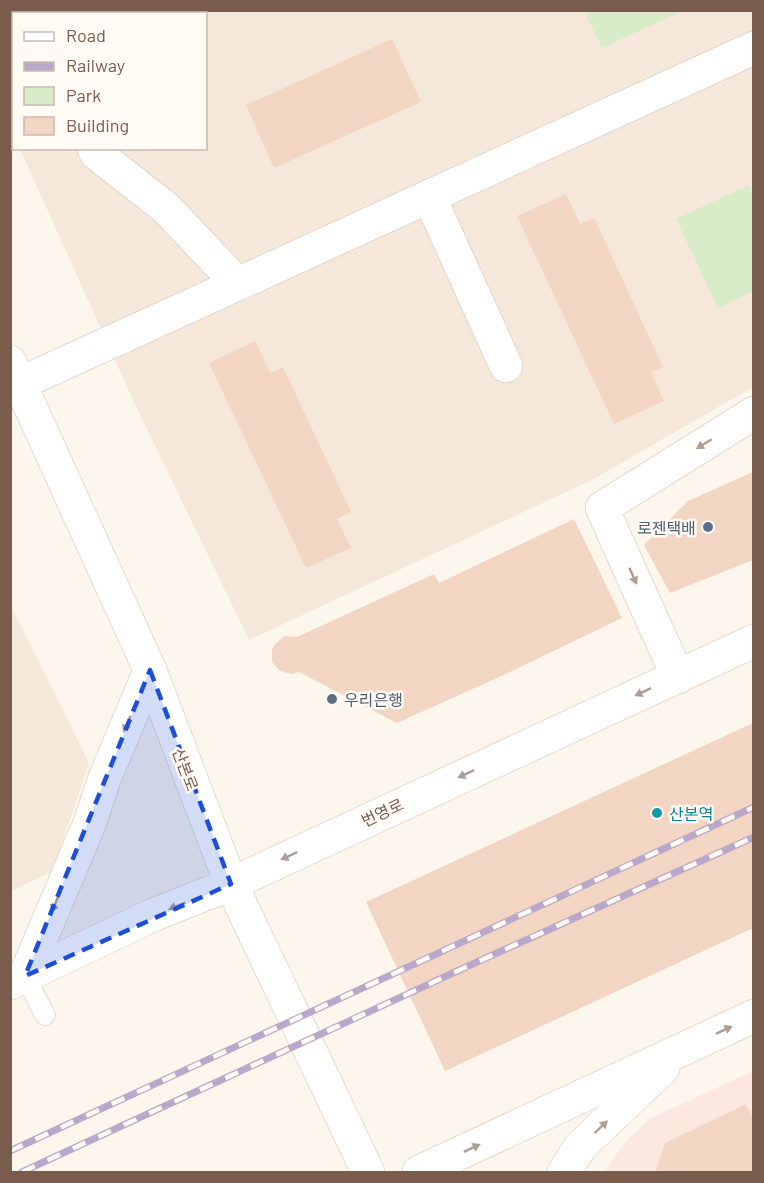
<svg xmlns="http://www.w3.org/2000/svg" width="764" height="1183" font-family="Barlow,'Noto Sans KR',sans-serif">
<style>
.residential{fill:#f5e8da}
.commercial{fill:#fde8e0}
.green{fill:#d8ecc9}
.building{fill:#f3d5c3}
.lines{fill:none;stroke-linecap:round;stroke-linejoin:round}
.lane-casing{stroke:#d1beb0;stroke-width:21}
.street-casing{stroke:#d1beb0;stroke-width:34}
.secondary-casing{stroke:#d6c0b0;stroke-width:34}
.lane{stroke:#fff;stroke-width:20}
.street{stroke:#fff;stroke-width:33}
.secondary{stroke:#fff;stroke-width:33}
.rail-casing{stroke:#b9a8c9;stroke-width:7}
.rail{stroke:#fffaf3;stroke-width:4.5;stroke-dasharray:14;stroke-linecap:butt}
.oneway{fill:#af9d94}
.marked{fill:#1d4ed8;fill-opacity:0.2;stroke:#1d4ed8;stroke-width:4.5;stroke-dasharray:12 8;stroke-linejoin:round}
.service-dot{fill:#5c6f8a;stroke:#fffaf3;stroke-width:2}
.culture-dot{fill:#0f9aa8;stroke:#fffaf3;stroke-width:2}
.labels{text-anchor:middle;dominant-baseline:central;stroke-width:5;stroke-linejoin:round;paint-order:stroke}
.service-label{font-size:16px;fill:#4e5e75;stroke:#fffaf3;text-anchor:end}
.street-label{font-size:16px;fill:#7a5c4d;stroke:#fffaf3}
.culture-label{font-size:16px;fill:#0d838f;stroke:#fffaf3;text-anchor:start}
</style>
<rect width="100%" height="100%" fill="#fdf6ec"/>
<g class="residential">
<polygon points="10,11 753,11 753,387 592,480 249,640 133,400 20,149 206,148 206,14 14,14 13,135 10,128"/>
<polygon points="10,604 89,763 53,871 11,891"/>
</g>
<polygon class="commercial" points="753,1071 753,1172 604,1172 626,1141 649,1119"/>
<g class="green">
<polygon points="584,11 682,11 602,48"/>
<polygon points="749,185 753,195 753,291 718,308 676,219"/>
</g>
<g class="building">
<polygon points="392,39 421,102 274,168 246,105"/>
<polygon points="566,194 580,224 594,218 663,367 651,372 664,401 614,424 517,216"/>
<polygon points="255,341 270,373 283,367 351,512 337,519 351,548 306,568 209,363"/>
<polygon points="753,472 753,560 670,593 644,545 688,501"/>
<polygon points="574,519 622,618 512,671 397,723 299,672 292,674 280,671 272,662 272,649 275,644 285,636 297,637 434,574 439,583"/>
<polygon points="753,723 753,928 445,1071 366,902"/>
<polygon points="746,1104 753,1119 753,1173 655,1173 665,1143"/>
</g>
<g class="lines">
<defs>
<polyline id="lane" points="25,976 45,1015"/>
<g id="street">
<polyline points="30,10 31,14"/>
<polyline points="94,148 97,154 166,208 237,283"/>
<polyline points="429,196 506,366"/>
<polyline points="21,383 754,48"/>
<polyline points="678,677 602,508 754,413"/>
</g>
<g id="secondary">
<polyline points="10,362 150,670 231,884 368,1172"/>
<polyline points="25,976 89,825 104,780 150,670"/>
<polyline points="10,983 153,915 231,884 754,641"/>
<polyline points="419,1172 754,1016"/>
<polyline points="564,1172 580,1147 663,1068"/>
</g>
</defs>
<use href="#lane" class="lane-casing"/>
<use href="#street" class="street-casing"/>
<use href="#secondary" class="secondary-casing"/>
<use href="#lane" class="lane"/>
<use href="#street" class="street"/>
<use href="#secondary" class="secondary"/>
<defs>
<g id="rail">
<polyline points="10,1151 754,807"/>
<polyline points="22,1172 466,967 754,837"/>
</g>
</defs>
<use href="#rail" class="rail-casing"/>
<use href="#rail" class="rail"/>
</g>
<defs><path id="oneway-solid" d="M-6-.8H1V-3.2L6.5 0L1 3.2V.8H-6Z" transform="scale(1.5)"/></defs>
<g class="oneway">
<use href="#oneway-solid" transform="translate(704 444) rotate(148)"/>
<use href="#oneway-solid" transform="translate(633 576) rotate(66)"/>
<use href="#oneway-solid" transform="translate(643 692) rotate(155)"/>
<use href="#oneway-solid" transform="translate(127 724) rotate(113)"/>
<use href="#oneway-solid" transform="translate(466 774) rotate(155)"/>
<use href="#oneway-solid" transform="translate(289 856) rotate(155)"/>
<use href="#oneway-solid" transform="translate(55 904) rotate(113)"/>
<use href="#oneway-solid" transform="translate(177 906) rotate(158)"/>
<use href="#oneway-solid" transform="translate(724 1030) rotate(-25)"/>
<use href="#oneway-solid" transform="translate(601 1127) rotate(-44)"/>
<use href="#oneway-solid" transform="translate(472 1148) rotate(-25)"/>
</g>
<path class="marked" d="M 150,670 L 231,884 L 25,976 Z"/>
<g class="service-dot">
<circle cx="708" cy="527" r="6"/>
<circle cx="332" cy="699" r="6"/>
</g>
<circle class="culture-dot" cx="657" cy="813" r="6"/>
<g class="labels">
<g class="service-label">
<text x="696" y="527">로젠택배</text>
<text x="344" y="699" text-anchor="start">우리은행</text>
</g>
<g class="street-label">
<text transform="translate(186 769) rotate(69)">산본로</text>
<text transform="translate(382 812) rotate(-25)">번영로</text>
</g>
<g class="culture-label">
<text x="669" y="813">산본역</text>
</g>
</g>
<rect width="764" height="1183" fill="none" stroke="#7a5c4d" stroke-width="24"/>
<rect x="12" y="12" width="195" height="138" fill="#fffaf3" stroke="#cabbb1" stroke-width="1.5"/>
<rect x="24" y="32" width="30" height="9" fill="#ffffff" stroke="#cabbb1" stroke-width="1.5"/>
<text x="66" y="42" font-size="18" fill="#7a5c4d">Road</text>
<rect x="24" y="62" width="30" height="9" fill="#b9a8c9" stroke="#cabbb1" stroke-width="1.5"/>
<text x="66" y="72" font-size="18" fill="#7a5c4d">Railway</text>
<rect x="24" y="87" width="30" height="18" fill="#d8ecc9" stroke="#cabbb1" stroke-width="1.5"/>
<text x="66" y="102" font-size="18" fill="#7a5c4d">Park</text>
<rect x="24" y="117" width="30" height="18" fill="#f3d5c3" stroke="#cabbb1" stroke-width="1.5"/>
<text x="66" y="132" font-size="18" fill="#7a5c4d">Building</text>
</svg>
